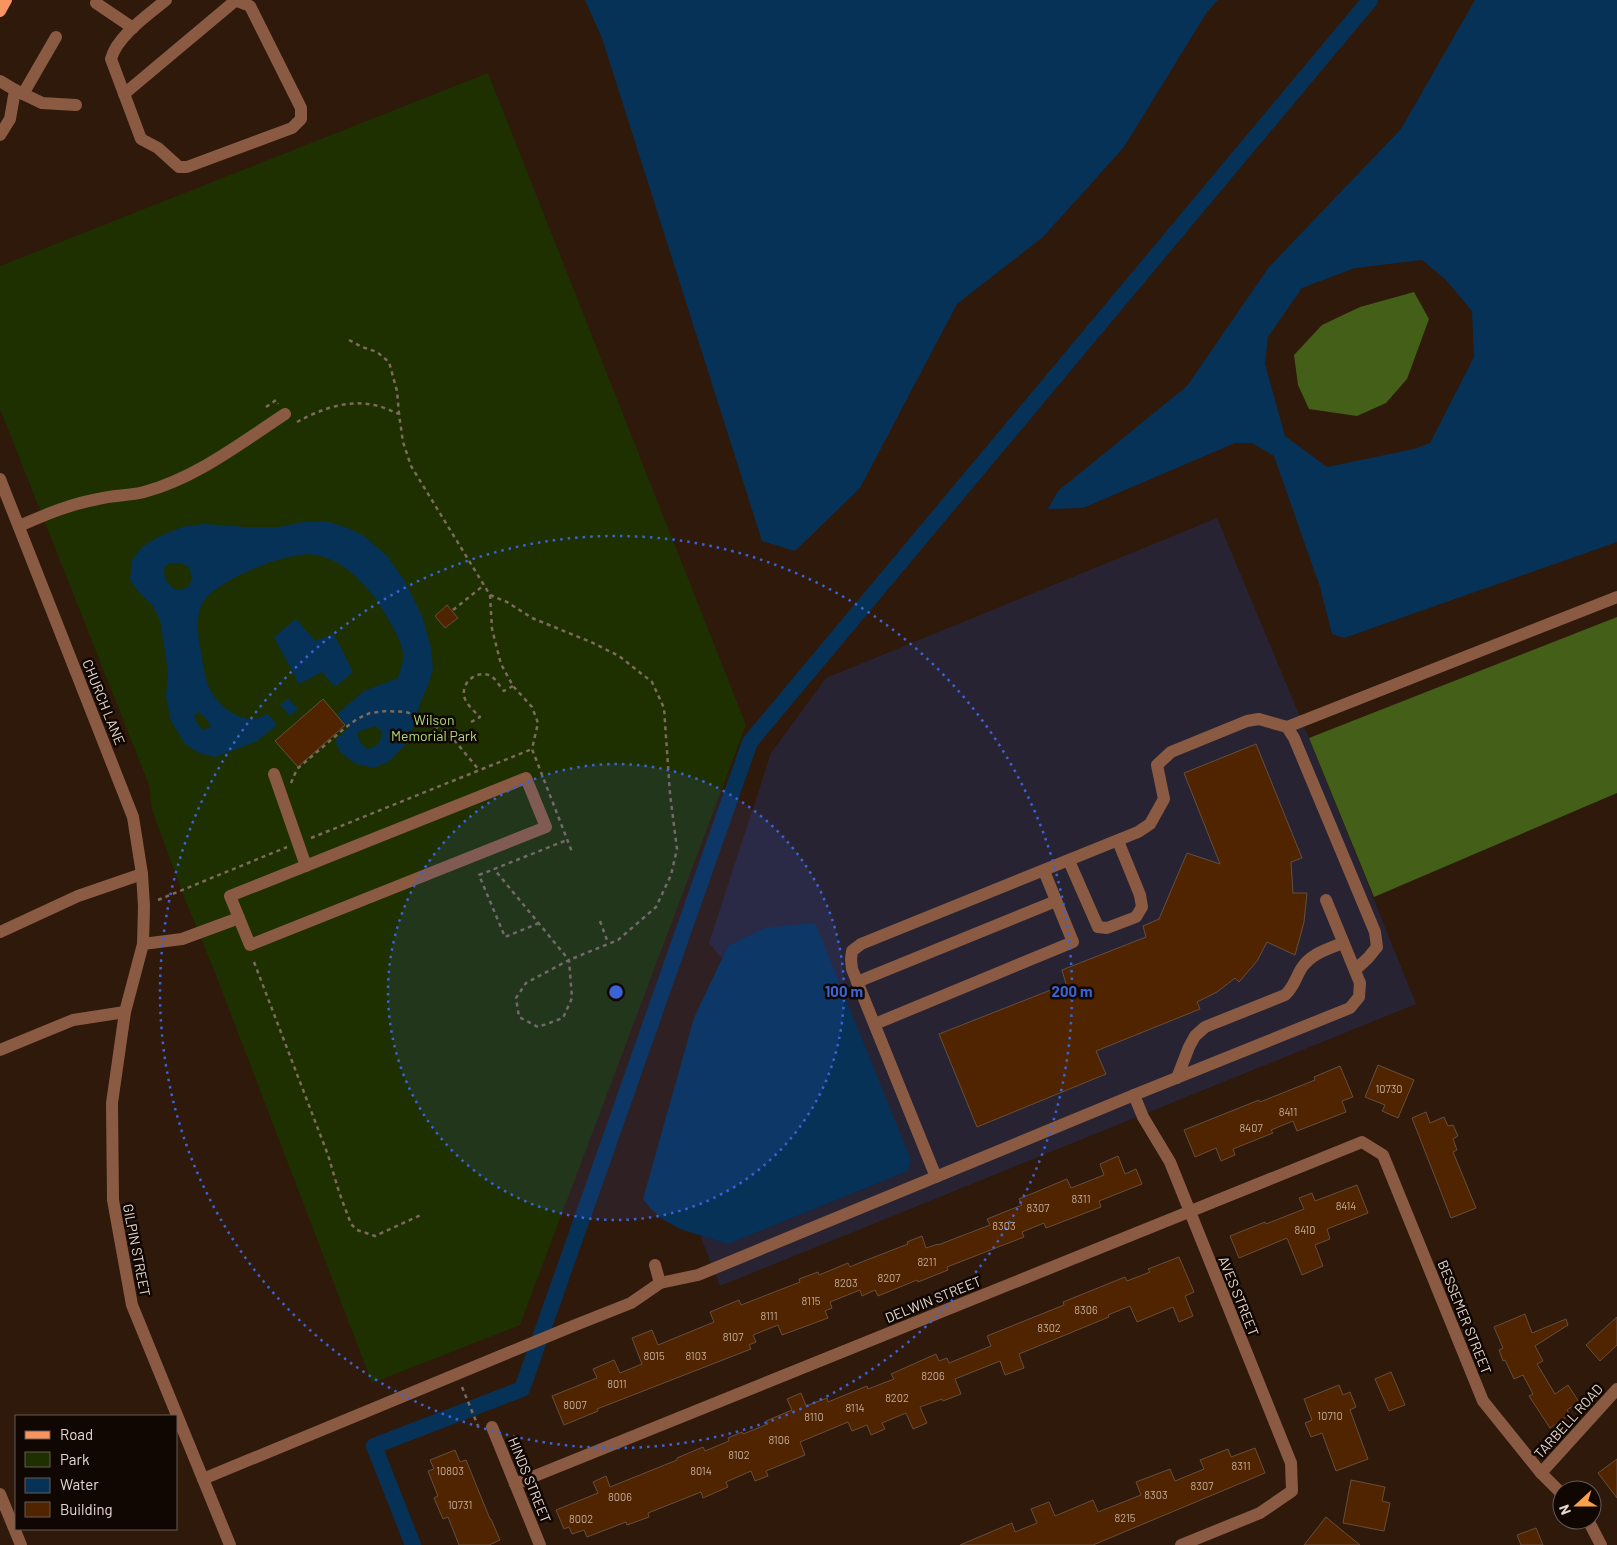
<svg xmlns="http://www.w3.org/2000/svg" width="1617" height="1545" font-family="Barlow,sans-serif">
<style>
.education{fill:#282333}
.green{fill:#1e3000}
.forest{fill:#445f18}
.water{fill:#073258;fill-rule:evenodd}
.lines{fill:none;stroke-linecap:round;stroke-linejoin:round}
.canal{stroke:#073258;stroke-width:16}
.building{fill:#512400;stroke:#664e3f}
.path{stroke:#7c6a5e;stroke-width:2.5;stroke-dasharray:4 4;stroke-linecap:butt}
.minor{stroke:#8a5b42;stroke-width:12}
.major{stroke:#f7945f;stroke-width:12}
.ring{fill:none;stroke:#3b63d7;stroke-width:2.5;stroke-dasharray:2.5 5}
.labels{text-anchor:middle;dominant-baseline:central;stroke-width:5;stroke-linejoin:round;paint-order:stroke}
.number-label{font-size:11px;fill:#c1ab9b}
.street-label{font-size:14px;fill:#e6d8cf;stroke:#100703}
.park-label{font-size:14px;fill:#b0d979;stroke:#100703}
.centre{fill:#3b63d7;stroke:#100703;stroke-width:2.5}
.ring-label{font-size:15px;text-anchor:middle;font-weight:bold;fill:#3b63d7;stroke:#100703;stroke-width:5;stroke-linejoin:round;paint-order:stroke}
</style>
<rect width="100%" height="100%" fill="#2e190b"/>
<polygon class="education" points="1217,518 1309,738 1416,1004 720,1286 700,1235 728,1244 908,1171 911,1160 728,946 722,958 709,943 771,753 826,678"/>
<polygon class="green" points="488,73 746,725 520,1325 372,1383 214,970 184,897 152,810 149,785 0,409 0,266"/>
<g class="forest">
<polygon points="1414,292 1429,319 1407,379 1386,403 1357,416 1309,409 1298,385 1294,355 1322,325 1360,307"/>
<polygon points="1617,617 1617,793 1374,897 1309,738"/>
</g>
<g class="water">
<polygon points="585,0 1218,0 1207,12 1124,147 1043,237 957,304 860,488 795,551 762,541 602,38"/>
<path d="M 1475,0 L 1617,0 L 1617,542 L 1344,638 L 1332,634 L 1320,587 L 1274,456 L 1252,443 L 1235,443 L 1083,508 L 1048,509 L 1058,491 L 1187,386 L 1269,267 L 1401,129 ZM 1422,260 L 1446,280 L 1472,311 L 1474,357 L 1430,443 L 1414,449 L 1327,467 L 1285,436 L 1265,364 L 1268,337 L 1302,288 L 1355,268 Z"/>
<path d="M 304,522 L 329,522 L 348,528 L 364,536 L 387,556 L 404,580 L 422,616 L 431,648 L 433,668 L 429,683 L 422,698 L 408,742 L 389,761 L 374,768 L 356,764 L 340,752 L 335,740 L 348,728 L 337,714 L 364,691 L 398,678 C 400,670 404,661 403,652 C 401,638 380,604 371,593 C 355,574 340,560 316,555 C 292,549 213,581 202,604 C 195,620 198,636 201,652 C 205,677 207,695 229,711 C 236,715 245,720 254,719 C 259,718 264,715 268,714 L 277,725 L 257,741 L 215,757 L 199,753 L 185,744 L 171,721 L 166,696 L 168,671 L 160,620 L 153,606 L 140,593 L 130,580 L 132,560 L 142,547 L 158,537 L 182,527 L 204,524 L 246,527 L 278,527 ZM 171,563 L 180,563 L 189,567 L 192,579 L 188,587 C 187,587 180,590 179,590 C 168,589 162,575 165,566 ZM 199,712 L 205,717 L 211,727 L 203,730 L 197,723 L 194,715 ZM 375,726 L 382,731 C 380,743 380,746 367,749 L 360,742 L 357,732 Z"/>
<polygon points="296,619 315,641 334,634 353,672 335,687 322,672 299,684 274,637"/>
<polygon points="288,698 298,709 290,716 280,705"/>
<polygon points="815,923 911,1160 908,1171 728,1244 680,1229 662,1219 651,1209 643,1199 694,1018 728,946 765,928"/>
</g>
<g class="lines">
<polyline class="canal" points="413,1545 374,1446 522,1389 750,742 1370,0"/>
</g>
<g class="building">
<polygon points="447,605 458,618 445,628 435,616"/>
<polygon points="323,699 345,725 298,767 275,741"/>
<polygon points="1256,744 1302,858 1291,862 1293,893 1307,893 1304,922 1295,955 1267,942 1257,961 1239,982 1235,978 1217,992 1197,1002 1200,1009 1096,1051 1106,1074 977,1127 939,1034 1066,984 1062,970 1146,937 1143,926 1159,919 1187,853 1220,864 1184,773"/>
<polygon points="1378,1065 1414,1080 1398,1118 1382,1111 1385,1105 1365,1097"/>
<polygon points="1340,1066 1353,1097 1342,1101 1346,1112 1297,1131 1293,1121 1271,1130 1273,1133 1233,1149 1235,1155 1221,1161 1216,1148 1195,1157 1184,1130 1259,1100 1260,1102 1315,1080 1314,1077"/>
<polygon points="1426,1112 1430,1123 1444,1117 1448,1126 1453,1125 1458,1136 1453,1139 1457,1150 1453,1152 1476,1208 1451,1218 1412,1118"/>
<polygon points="1118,1156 1125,1174 1136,1169 1142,1184 1099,1201 1101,1207 1046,1228 1044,1223 1022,1232 1024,1237 947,1267 948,1270 918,1282 917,1280 878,1296 875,1290 862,1296 860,1290 830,1302 832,1308 825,1311 828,1318 782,1335 778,1325 753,1335 756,1342 749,1345 751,1349 597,1409 598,1411 564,1425 552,1396 597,1378 593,1369 614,1360 620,1373 642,1364 632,1338 652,1330 658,1345 714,1322 710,1312 739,1300 741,1305 800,1282 799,1279 818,1272 819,1275 848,1263 850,1267 859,1263 908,1244 907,1242 922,1236 926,1248 938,1244 938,1245 990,1225 987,1219 1022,1205 1019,1199 1067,1179 1071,1188 1104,1175 1100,1164"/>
<polygon points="1357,1185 1368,1213 1327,1229 1330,1239 1315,1245 1323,1266 1302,1275 1287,1238 1239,1258 1230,1236 1265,1222 1266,1224 1304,1209 1299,1198 1312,1193 1315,1201"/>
<polygon points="1179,1257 1194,1292 1185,1296 1193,1316 1179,1322 1173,1307 1137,1322 1130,1306 1108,1315 1109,1317 1019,1354 1024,1368 1005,1375 1000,1361 955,1379 961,1394 943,1401 942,1399 920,1407 927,1423 913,1429 906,1413 882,1423 885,1429 871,1435 867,1425 852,1431 848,1422 800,1442 805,1455 766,1471 768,1476 755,1481 751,1471 726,1482 728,1487 703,1498 701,1492 648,1513 649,1517 627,1525 626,1522 587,1537 584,1530 572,1534 569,1527 564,1529 556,1510 598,1493 593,1482 606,1476 610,1487 677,1460 677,1458 703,1447 705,1451 729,1441 728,1438 742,1432 743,1434 768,1424 766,1421 792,1410 787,1399 801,1393 806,1406 827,1398 828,1402 867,1386 868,1389 894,1379 891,1374 936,1354 939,1361 947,1358 949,1363 991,1346 987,1336 1064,1305 1063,1302 1125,1277 1127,1281 1150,1272 1148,1269"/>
<polygon points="1525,1314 1532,1333 1566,1319 1568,1325 1535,1346 1543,1361 1537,1364 1555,1394 1568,1385 1579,1402 1567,1410 1570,1415 1550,1428 1529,1396 1533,1394 1523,1375 1514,1379 1505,1360 1503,1361 1499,1350 1503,1348 1494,1327"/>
<polygon points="1617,1317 1617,1345 1600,1361 1586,1345"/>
<polygon points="1391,1372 1405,1405 1389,1411 1375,1379"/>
<polygon points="1339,1385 1343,1395 1350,1392 1356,1407 1350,1410 1368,1459 1336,1471 1322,1433 1311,1437 1305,1423 1312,1420 1304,1399"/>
<polygon points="1255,1448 1265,1473 1093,1545 960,1545 1012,1523 1015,1532 1037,1523 1031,1509 1049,1502 1055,1516 1093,1500 1098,1512 1141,1495 1136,1482 1170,1469 1175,1481 1204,1469 1200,1460 1228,1449 1231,1457"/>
<polygon points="455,1450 460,1462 466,1460 490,1519 491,1519 500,1540 489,1545 459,1545 448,1517 443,1519 434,1498 438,1496 428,1471 434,1469 430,1460"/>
<polygon points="1617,1459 1617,1498 1598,1473"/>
<polygon points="1351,1480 1385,1487 1382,1501 1390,1503 1384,1531 1343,1523"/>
<polygon points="1326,1517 1333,1523 1360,1545 1304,1545"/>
<polygon points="1536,1528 1543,1545 1521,1545 1517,1535"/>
</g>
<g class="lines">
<g class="path">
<polyline points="349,340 362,347 377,352 389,362 397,391 399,414"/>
<polyline points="266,407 276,400 278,404"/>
<path d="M 297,422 C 319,410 347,399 373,405 C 382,406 391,411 399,414 L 403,442 L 411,466 L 490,595 L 507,602 L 532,618 L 591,642 L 619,656 L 652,682 L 664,708 L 670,794 L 677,849 L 671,875 L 656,907 L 618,940 L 569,960 L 526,983 L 516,998 L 519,1017 L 538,1027 L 563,1018 L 572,998 L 569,960 L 494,869"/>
<polyline points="490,595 492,629 501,664 513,686 532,707 538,723 532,749 572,852"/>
<polyline points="453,610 484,585"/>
<path d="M 471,722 L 480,717 C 475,712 468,706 465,699 C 459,683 477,669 491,676 C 496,679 500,687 504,691 L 513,686"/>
<polyline points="291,783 297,769 345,728 357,719 370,713 387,711 406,712 424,718 455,741 479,770"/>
<polyline points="311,838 532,749"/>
<polyline points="158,900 287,847"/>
<polyline points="600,921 608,943"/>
<polyline points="539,923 505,937 479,875 567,840"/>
<polyline points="254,962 328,1155 339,1192 351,1224 357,1230 375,1236 423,1214"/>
<polyline points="462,1387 478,1426"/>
</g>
<g class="minor">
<path d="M 166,0 C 148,15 117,36 111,59 L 141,139 L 158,148 L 179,167 L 187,167 L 292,128 L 301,119 L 301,108 L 250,6 L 234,0"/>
<polyline points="96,3 133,28"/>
<polyline points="0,81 15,90 10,119 0,135"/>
<polyline points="15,90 42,103 76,105"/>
<polyline points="23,94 56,37"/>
<polyline points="124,94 235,1"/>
<polyline points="0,479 133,817 142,874 144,906 143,944 125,1012 112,1103 113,1200 132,1305 230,1545"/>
<path d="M 19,526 C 45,515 70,504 98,499 C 113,495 129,496 144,492 C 196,478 241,443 285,414"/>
<polyline points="1287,727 1617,597"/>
<polyline points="274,774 306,866"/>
<polygon points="526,778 546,827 250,945 230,896"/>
<polyline points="1069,861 1098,927 1107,928 1136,917 1142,907 1140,895 1118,841"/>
<polyline points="0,932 78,896 142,874"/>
<polyline points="143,944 182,939 239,918"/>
<polyline points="857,982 1056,901"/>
<polyline points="875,1024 1073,942 1044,871"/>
<polyline points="0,1050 73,1020 125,1012"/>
<path d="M 1177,1078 L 1189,1047 L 1195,1036 L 1205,1027 L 1285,995 C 1294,987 1295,979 1301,969 C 1310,954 1328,949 1343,943"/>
<polyline points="1134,1095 1143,1117 1170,1162 1291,1463 1292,1491 1260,1513 1181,1545"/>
<polyline points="936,1177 852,969 851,959 852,951 861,944 1138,832 1150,824 1164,799 1157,765 1171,752 1247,721 1259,719 1287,727 1294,738 1375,932 1377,947 1368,958 1355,970"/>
<polyline points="660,1283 698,1275 1134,1095 1350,1008 1359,997 1360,983 1326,900"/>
<polyline points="492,1427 540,1545"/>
<polyline points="1541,1473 1617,1389"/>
<polyline points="203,1479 573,1326 631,1303 660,1283 655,1265"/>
<polyline points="515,1484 1362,1142 1383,1155 1483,1401 1541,1473 1562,1494"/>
<polyline points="0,1494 21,1545"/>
<polyline points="1588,1520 1601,1545"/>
</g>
<polyline class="major" points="0,11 6,0"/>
</g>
<circle cx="616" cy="992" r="228" fill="#3b63d7" fill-opacity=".12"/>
<g class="ring">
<circle cx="616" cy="992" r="228"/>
<circle cx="616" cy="992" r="456"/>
</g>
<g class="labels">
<g class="number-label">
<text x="1389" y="1088">10730</text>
<text x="1288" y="1111">8411</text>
<text x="1251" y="1127">8407</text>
<text x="1081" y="1198">8311</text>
<text x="1346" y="1205">8414</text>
<text x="1038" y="1207">8307</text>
<text x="1004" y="1225">8303</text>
<text x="1305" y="1229">8410</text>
<text x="927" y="1261">8211</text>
<text x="889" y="1277">8207</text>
<text x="846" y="1282">8203</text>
<text x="811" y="1300">8115</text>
<text x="1086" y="1309">8306</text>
<text x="769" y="1315">8111</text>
<text x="1049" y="1327">8302</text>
<text x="733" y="1336">8107</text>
<text x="654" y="1355">8015</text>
<text x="696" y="1355">8103</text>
<text x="933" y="1375">8206</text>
<text x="617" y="1383">8011</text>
<text x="897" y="1397">8202</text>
<text x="575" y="1404">8007</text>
<text x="855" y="1407">8114</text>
<text x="1330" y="1415">10710</text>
<text x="814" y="1416">8110</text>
<text x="779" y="1439">8106</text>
<text x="739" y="1454">8102</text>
<text x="1241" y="1465">8311</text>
<text x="450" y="1470">10803</text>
<text x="701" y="1470">8014</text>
<text x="1202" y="1485">8307</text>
<text x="1156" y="1494">8303</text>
<text x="620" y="1496">8006</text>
<text x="460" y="1504">10731</text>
<text x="1125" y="1517">8215</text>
<text x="581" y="1518">8002</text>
</g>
<g class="street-label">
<text transform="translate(104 702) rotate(68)">CHURCH LANE</text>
<text transform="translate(137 1250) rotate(79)">GILPIN STREET</text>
<text transform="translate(1239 1296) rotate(68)">AVES STREET</text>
<text transform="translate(933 1299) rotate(-22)">DELWIN STREET</text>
<text transform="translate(1465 1317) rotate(68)">BESSEMER STREET</text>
<text transform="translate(1568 1421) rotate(-48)">TARBELL ROAD</text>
<text transform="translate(530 1480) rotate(68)">HINDS STREET</text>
</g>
<g class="park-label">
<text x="434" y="719">Wilson<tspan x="434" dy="16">Memorial Park</tspan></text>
</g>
</g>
<circle cx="616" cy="992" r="8" class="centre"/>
<g class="ring-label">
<text x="844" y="997">100 m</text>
<text x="1072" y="997">200 m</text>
</g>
<rect x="15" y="1415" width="162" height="115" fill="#100703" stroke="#665b55"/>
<rect x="25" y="1431" width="25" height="8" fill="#f7945f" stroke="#665b55"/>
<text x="60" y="1440" font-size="15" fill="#e6d8cf">Road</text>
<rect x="25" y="1452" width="25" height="15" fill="#1e3000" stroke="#665b55"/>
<text x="60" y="1465" font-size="15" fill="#e6d8cf">Park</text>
<rect x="25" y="1478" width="25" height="15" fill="#073258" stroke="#665b55"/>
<text x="60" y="1490" font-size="15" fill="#e6d8cf">Water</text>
<rect x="25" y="1502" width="25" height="15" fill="#512400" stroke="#665b55"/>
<text x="60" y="1515" font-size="15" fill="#e6d8cf">Building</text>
<g transform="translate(1577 1505) rotate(249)"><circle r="24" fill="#100703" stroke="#665b55"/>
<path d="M0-4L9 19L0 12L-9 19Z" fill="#f8a04b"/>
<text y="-8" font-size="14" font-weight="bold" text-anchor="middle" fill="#e6d8cf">N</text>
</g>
</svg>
